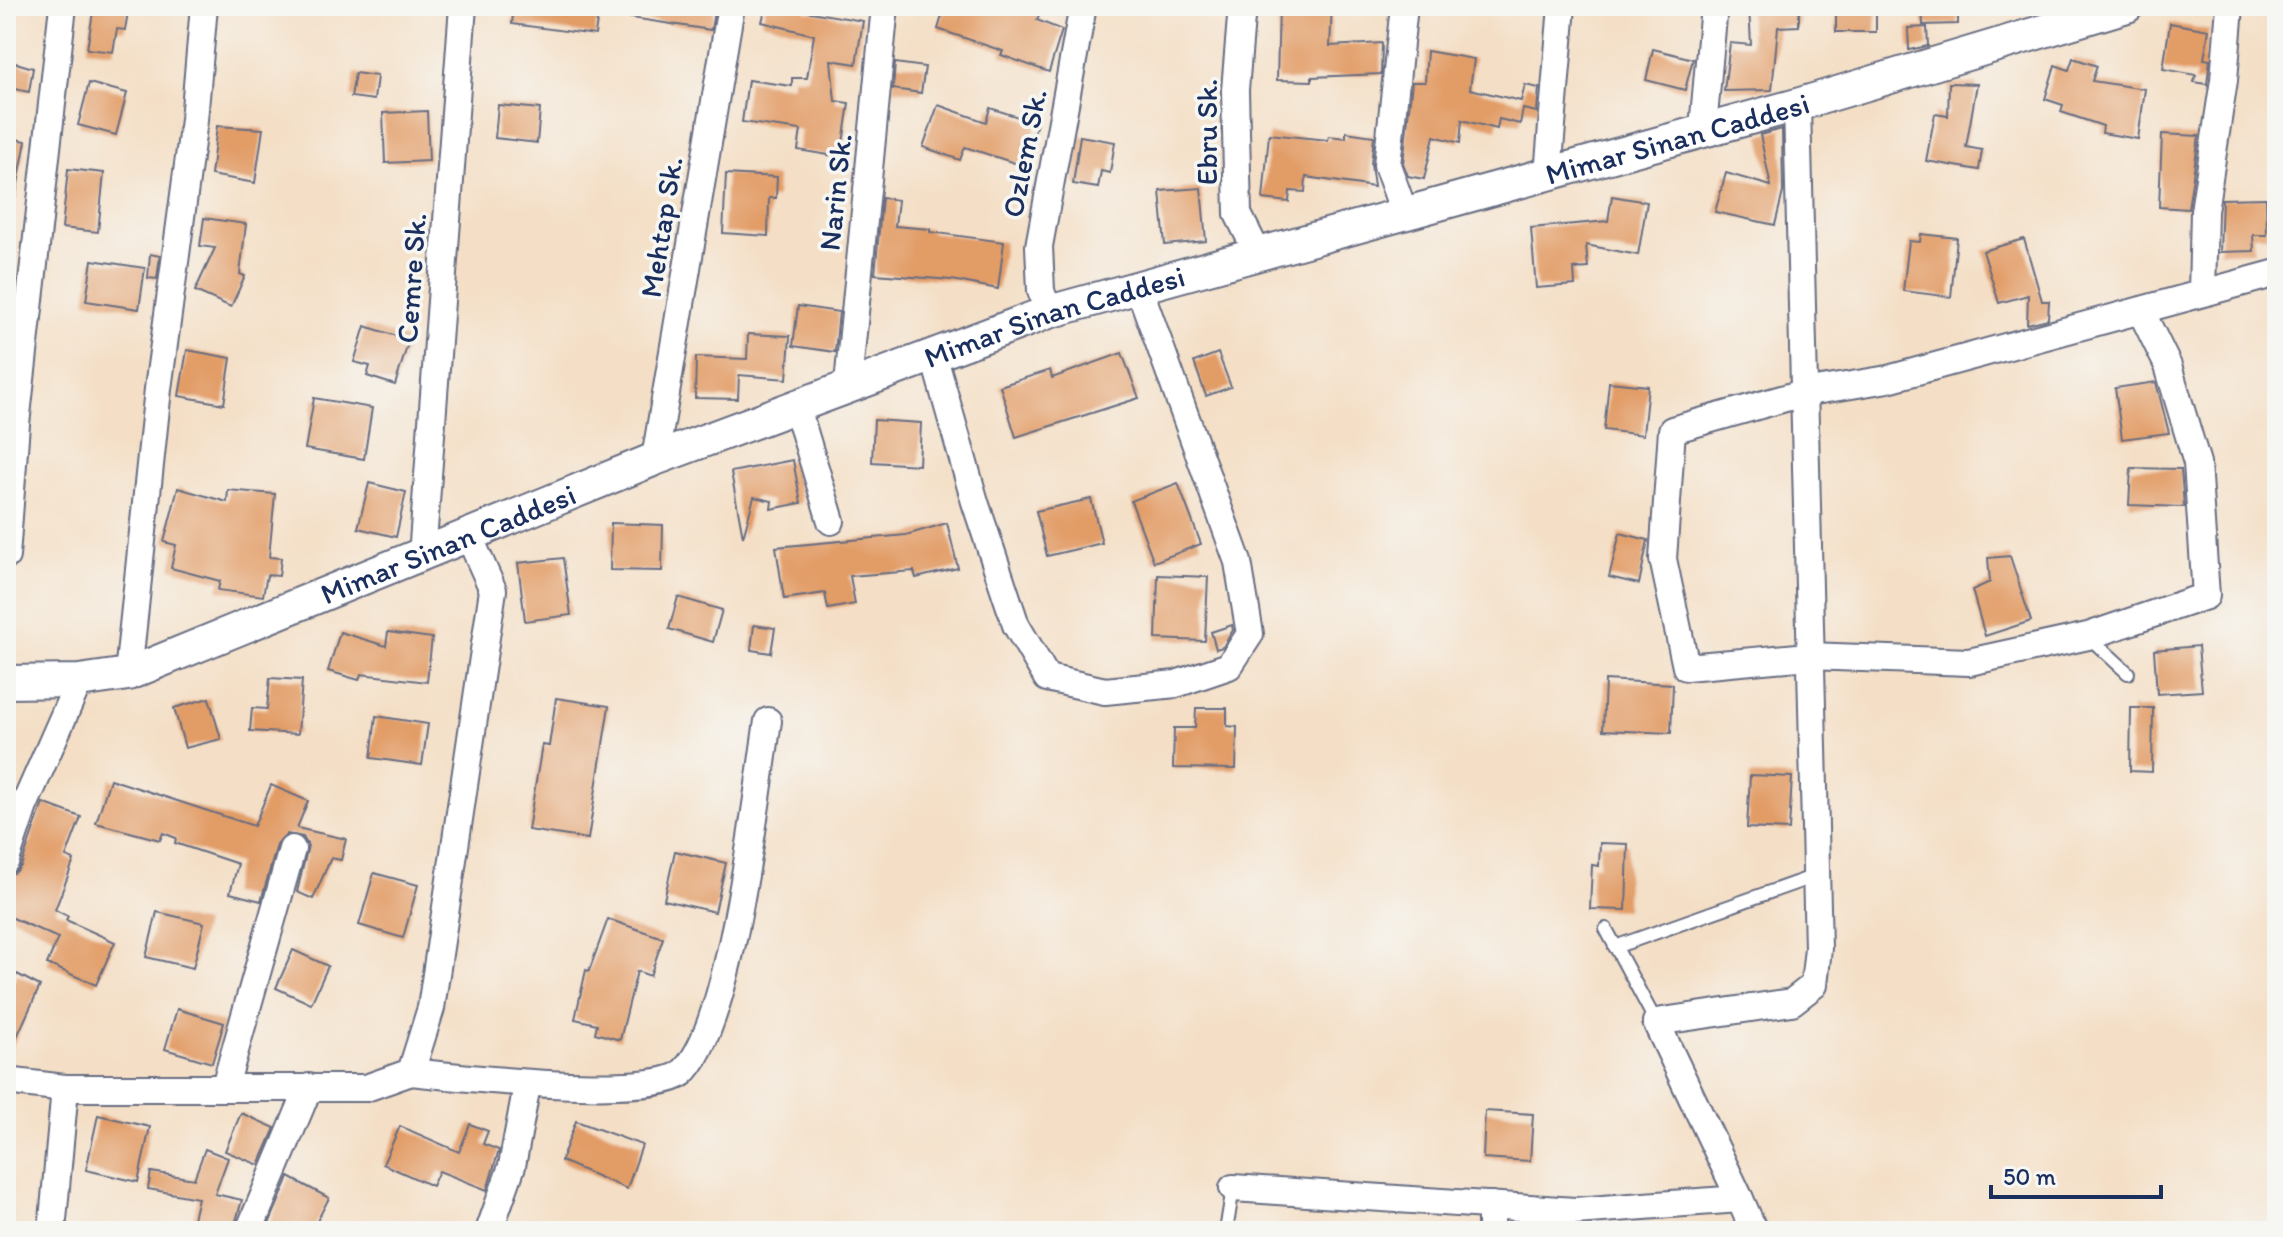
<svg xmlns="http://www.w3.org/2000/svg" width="2283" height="1237" font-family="Itim,sans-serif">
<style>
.building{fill:#e29c66}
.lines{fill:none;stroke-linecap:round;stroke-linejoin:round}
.service-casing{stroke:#676d82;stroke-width:16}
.minor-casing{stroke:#676d82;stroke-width:30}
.tertiary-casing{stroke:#676d82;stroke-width:36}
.service{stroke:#fff;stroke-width:12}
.minor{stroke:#fff;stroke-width:26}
.tertiary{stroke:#fff;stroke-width:32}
.labels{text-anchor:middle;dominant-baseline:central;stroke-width:7;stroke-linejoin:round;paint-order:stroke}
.street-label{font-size:30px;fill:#1b2f5e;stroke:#f6f6f2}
</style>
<rect width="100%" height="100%" fill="#f6f6f2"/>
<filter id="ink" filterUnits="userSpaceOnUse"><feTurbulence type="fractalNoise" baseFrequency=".0125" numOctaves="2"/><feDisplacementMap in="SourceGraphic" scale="16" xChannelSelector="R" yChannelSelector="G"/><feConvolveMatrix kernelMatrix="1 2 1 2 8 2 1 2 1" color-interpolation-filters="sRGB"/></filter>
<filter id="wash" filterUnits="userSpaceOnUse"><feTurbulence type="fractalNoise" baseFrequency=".006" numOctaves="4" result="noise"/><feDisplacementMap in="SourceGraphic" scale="32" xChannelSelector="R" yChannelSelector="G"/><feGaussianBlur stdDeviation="1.8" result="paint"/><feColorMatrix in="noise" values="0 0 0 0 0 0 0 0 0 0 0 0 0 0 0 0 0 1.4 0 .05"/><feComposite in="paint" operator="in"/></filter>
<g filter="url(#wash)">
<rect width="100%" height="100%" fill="#f4dfc6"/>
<g id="blocks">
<g class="building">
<polygon points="94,6 129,6 125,30 117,29 113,52 87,49"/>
<polygon points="514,6 599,6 595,35 512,24"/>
<polygon points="626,6 715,6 711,30 625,17"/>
<polygon points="766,6 806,6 805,11 863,21 856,64 831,60 835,101 849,103 841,157 798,150 801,130 742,122 748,80 792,86 792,78 807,78 814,35 762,22"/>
<polygon points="945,6 1015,6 1039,15 1037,20 1062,30 1049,72 1001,55 1003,51 938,29"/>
<polygon points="1279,6 1332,6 1330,46 1382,43 1381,74 1312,77 1312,81 1277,80"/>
<polygon points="1749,6 1799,6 1799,26 1778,27 1772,90 1724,91 1730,43 1751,45"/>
<rect x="1836" y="6" width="40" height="26"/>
<polygon points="1922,6 1958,6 1958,24 1923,25"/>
<polygon points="2170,23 2209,30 2204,59 2210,60 2207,84 2194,82 2196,75 2163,69"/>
<polygon points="1927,27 1928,46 1909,50 1908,28"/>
<polygon points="1653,49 1693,59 1685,90 1646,80"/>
<polygon points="1427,51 1474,59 1470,89 1521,101 1525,85 1539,88 1537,112 1523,109 1520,124 1499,119 1497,129 1462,120 1460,143 1434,136 1424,179 1408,176 1403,163 1412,82 1425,82"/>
<polygon points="2073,58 2097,66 2092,81 2145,89 2138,139 2102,133 2103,126 2061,112 2063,105 2045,99 2055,65 2069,70"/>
<polygon points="6,60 33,68 29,92 6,87"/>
<polygon points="895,63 925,67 921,93 893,89"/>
<polygon points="355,73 377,76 374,100 351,97"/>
<polygon points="89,83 127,93 116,135 78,125"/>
<polygon points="1949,83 1977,84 1966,147 1982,150 1979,170 1926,161 1935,114 1948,116"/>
<polygon points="498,105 540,109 537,143 495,138"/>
<polygon points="938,105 986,122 990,108 1037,123 1024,166 965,147 960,160 923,147"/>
<polygon points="427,111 429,161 385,163 383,113"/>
<polygon points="217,126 263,129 255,183 211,175"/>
<polygon points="1782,129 1783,192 1775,225 1715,212 1726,173 1771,186 1760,135"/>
<polygon points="1346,132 1374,136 1371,164 1374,187 1306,177 1305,192 1290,191 1289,202 1263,199 1269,134 1328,140 1329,136 1346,138"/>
<polygon points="2162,134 2199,136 2188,209 2159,207"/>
<polygon points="1080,136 1115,142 1110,173 1101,171 1098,188 1073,184"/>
<polygon points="6,137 26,141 15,199 6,198"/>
<polygon points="68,169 104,173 98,232 62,228"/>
<polygon points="726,174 777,177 776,198 769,198 768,236 723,233"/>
<polygon points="1201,188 1206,241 1165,245 1160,191"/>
<polygon points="1612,196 1647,202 1638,255 1586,245 1588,268 1574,269 1575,285 1536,288 1531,228 1608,221"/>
<polygon points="882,198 898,200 895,226 930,229 930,232 1004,242 998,289 952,280 875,274"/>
<polygon points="2266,198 2267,235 2253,235 2254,251 2220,252 2222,199"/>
<polygon points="204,218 246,224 240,274 245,276 231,307 195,291 215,248 200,246"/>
<polygon points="1921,234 1957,238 1951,297 1903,291 1909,241 1920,242"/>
<polygon points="2024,239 2042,301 2049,301 2048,319 2027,324 2028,295 1999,303 1983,251"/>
<polygon points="150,254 160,256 157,279 148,278"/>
<polygon points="92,260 145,268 139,309 86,301"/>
<polygon points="798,306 839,312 835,352 793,346"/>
<polygon points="365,326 409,340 395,385 367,376 370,366 354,362"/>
<polygon points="748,334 790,336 787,379 739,375 738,399 695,398 696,357 747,359"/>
<polygon points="187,350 231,358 224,404 179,396"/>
<polygon points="1122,353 1139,398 1016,437 1000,386 1050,370 1052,378"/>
<polygon points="1218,353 1231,387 1206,396 1194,362"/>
<polygon points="1609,382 1648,386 1643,435 1604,430"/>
<polygon points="2156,382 2169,433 2122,439 2115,388"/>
<polygon points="314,398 372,408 364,459 305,449"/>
<polygon points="874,420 921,423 919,465 872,462"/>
<polygon points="793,460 801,503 771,509 772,501 754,497 743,537 731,472"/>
<polygon points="2131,468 2181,469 2184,507 2129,505"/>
<polygon points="369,483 406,492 396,537 358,528"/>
<polygon points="1178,483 1201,544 1154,562 1131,501"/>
<polygon points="178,488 227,502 228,490 275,494 269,557 281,558 279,576 267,575 263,596 218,590 220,581 171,568 176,545 164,542"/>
<polygon points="1091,499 1102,543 1047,556 1036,511"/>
<polygon points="611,523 663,525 662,571 610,570"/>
<polygon points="947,523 958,568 916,578 914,571 850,576 855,604 828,609 825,593 784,599 776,547 906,535"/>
<polygon points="1620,533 1648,540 1639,584 1609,577"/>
<polygon points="2010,556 2031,621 1985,636 1972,590 1990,582 1988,558"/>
<polygon points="563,558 571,615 525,621 518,563"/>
<polygon points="1158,575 1208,577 1205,641 1156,639"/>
<polygon points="678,597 722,610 713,642 669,629"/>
<polygon points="754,625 775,628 771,653 751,650"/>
<polygon points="1232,625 1233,630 1223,647 1216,649 1211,632"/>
<polygon points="340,632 386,646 388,632 432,638 427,682 361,674 359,680 328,671"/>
<polygon points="2198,646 2202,691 2157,694 2154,650"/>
<polygon points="270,678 302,680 298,734 250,731 252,708 267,709"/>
<polygon points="1605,680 1673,684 1671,733 1603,730"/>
<polygon points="209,698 221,739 185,748 174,708"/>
<polygon points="556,698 609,706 588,839 528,830 542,745 549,746"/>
<polygon points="1196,708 1227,708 1227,726 1237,727 1236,769 1173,768 1174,728 1195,728"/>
<polygon points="2131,708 2153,708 2152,772 2130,771"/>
<polygon points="376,716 428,724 422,765 371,758"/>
<polygon points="1750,775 1792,777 1789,830 1747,828"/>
<polygon points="110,779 254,826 271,785 308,801 297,828 346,839 341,860 331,858 313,899 297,892 308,846 303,837 287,834 277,845 261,901 230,893 238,864 175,843 176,838 163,833 160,840 96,823"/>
<polygon points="43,803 81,817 66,857 74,860 55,910 68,916 66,920 115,942 96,985 47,964 58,938 6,915 6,876 16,872 21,866"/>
<polygon points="1600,843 1628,844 1626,910 1590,909 1592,865 1599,866"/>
<polygon points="675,851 726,863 715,912 664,900"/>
<polygon points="374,873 418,885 403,938 359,925"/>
<polygon points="157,912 204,923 193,968 146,957"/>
<polygon points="608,919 663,938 650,976 637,971 620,1040 595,1033 597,1024 575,1019 586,970 589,971"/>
<polygon points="293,950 328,966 311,1004 276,988"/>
<polygon points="17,974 40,986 6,1061 6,980 12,983"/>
<polygon points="177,1009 224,1023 212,1063 165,1049"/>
<polygon points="1485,1111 1533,1114 1530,1161 1483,1158"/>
<polygon points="241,1113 275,1128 259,1165 225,1151"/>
<polygon points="98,1115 150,1127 138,1182 86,1170"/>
<polygon points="576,1121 642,1145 627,1189 561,1161"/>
<polygon points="470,1124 488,1131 483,1144 499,1150 487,1190 439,1171 432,1186 383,1164 400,1126 459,1152"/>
<polygon points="205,1149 228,1158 215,1194 242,1200 233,1231 196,1231 198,1224 192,1223 198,1198 148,1189 151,1172 194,1179"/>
<polygon points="289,1177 329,1198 312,1231 266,1231"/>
</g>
</g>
</g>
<g filter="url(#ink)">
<use href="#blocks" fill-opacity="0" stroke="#676d82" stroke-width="2"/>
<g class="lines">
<defs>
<g id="service">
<polyline points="2089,637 2128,673"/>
<polyline points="1606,929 1656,1022"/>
<polyline points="1615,947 1815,876"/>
<polyline points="1226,1231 1233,1188"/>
</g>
<g id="minor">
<polyline points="1242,6 1235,90 1238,214 1258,254"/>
<polyline points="1404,6 1387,165 1405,215"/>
<polyline points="1703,128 1714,6"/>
<polyline points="1548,174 1562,6"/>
<polyline points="2202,293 2204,211 2224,80 2230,6"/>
<polyline points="2141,311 2168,366 2197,463 2206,596 2088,636 1969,662 1809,656 1686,667 1663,559 1672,430 1803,393 1888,379 2277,273"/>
<polyline points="1049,312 1041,291 1039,246 1083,6"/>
<polyline points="933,354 975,502 1016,625 1047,678 1105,691 1176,684 1229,666 1250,634 1238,562 1138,285"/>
<polyline points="848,384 885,6"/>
<polyline points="797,408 831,521"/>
<polyline points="655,459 731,6"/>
<polyline points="6,556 16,424 63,6"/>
<polyline points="422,556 463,6"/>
<polyline points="128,674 158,389 194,120 204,6"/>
<polyline points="6,860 24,806 79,681"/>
<path d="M 411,1072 C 457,1077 650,1099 682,1073 C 731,1031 757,792 768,721"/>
<polyline points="6,1081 65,1088 366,1088 411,1072 431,1008 493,590 469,536"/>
<polyline points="225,1086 292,849"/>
<polyline points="1233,1188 1575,1211 1740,1199 1656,1022 1792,1002 1814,985 1818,948 1797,105"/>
<polyline points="1740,1199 1754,1231"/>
<polyline points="1491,1205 1491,1231"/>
<polyline points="52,1231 65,1088"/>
<polyline points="249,1231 309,1087"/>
<polyline points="489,1231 512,1166 527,1085"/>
</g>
<g id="tertiary">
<path id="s1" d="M 6,682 L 79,681 L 128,674 L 655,459 L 1049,312 L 1797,105 L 2127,6"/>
</g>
</defs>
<use href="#service" class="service-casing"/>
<use href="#minor" class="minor-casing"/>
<use href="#tertiary" class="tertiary-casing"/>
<use href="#service" class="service"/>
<use href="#minor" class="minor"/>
<use href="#tertiary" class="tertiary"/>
</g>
</g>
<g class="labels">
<g class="street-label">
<text transform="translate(1206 132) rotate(-90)">Ebru Sk.</text>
<text stroke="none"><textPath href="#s1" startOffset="1764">Mimar Sinan Caddesi</textPath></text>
<text transform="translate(1024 153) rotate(-79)">Ozlem Sk.</text>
<text transform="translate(835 192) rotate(-84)">Narin Sk.</text>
<text transform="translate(661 227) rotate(-81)">Mehtap Sk.</text>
<text transform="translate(411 278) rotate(-86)">Cemre Sk.</text>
<text stroke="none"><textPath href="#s1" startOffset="1116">Mimar Sinan Caddesi</textPath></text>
<text stroke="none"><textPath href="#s1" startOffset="468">Mimar Sinan Caddesi</textPath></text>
</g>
</g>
<rect width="2283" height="1237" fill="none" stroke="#f6f6f2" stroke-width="32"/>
<path d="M1991 1185v12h170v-12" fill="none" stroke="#1b2f5e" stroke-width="4"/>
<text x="2003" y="1185" font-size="24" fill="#1b2f5e" stroke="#f6f6f2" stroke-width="6" paint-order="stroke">50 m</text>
</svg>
